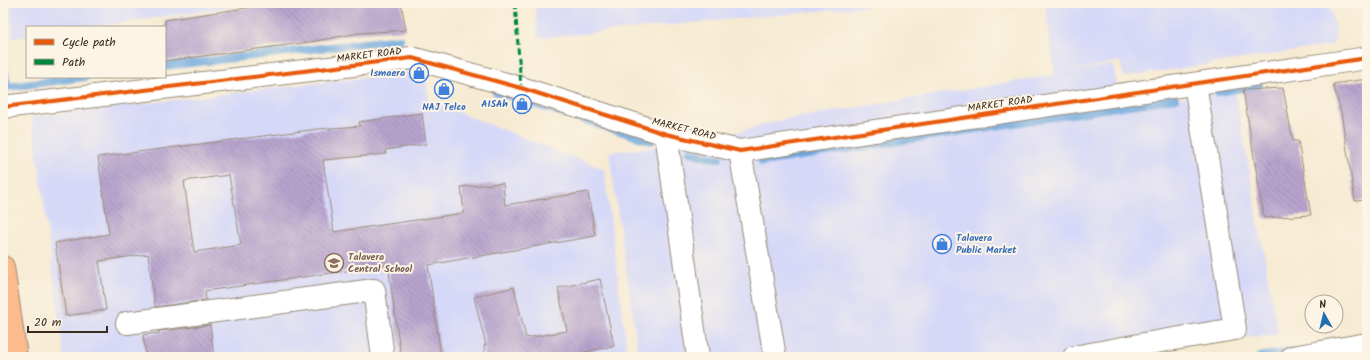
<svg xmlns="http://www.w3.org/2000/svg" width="1370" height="360" font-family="Kalam,sans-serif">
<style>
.built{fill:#d6d8f8}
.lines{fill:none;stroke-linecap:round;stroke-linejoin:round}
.stream{stroke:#6ea8de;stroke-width:8}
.building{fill:url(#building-back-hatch);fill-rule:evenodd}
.minor-casing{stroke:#988a78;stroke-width:24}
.major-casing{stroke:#988a78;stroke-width:24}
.minor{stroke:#fff;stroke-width:22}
.major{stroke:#fbbb8c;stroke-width:22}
.quiet{stroke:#00873e;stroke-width:3;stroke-dasharray:6 3;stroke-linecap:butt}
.cycleway-casing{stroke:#fcf5e5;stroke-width:6}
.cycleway{stroke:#e8590c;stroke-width:4}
.labels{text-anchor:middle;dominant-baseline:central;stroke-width:4;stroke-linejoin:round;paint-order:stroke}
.street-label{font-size:10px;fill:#3b2a1e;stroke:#fcf5e5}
.shop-label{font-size:10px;font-weight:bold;fill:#366cbe;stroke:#fcf5e5;text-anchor:end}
.education-label{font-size:10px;font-weight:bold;fill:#785e54;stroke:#fcf5e5;text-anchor:start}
</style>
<defs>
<pattern id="building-back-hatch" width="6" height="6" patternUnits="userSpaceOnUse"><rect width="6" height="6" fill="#b8a4cf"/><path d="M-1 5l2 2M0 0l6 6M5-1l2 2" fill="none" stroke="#9786a7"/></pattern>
</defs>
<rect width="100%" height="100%" fill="#fcf5e5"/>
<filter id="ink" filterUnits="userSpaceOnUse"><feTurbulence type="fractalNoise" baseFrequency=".025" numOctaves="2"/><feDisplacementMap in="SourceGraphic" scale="8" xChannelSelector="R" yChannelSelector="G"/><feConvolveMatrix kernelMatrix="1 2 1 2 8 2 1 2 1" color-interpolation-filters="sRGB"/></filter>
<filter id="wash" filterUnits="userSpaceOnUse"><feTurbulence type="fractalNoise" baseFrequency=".012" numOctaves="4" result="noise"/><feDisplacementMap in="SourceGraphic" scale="16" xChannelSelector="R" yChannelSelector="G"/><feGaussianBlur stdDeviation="0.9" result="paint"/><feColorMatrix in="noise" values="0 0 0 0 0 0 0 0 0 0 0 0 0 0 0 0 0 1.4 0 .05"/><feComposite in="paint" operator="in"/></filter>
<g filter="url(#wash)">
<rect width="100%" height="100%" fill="#f6ead2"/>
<g class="built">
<polygon points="10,3 259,3 91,27 27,27 27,36 13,38"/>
<polygon points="535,3 900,3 538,38"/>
<polygon points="1045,3 1329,3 1336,31 1333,45 1124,77 1120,61 1069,72 1113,65 1122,108 1235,89 1278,335 1144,344 1074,357 639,357 609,152 656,147 738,132 776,121 1055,75"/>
<polygon points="426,70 429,101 604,169 628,357 64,357 36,145 31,117"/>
</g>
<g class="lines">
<g class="stream">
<polyline points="3,66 8,87 86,77"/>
<polyline points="165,66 400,39"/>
<polyline points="496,92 651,141"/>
<polyline points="1218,92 1259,85"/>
<polyline points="690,152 707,157 719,158"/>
<polyline points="762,162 1175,98"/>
<polyline points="1260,357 1292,351"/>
</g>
</g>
<g id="blocks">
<g class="building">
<polygon points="278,3 401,3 406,30 359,33 310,42 165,61 165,20"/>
<polygon points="1367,79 1367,200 1355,201 1341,112 1333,84"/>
<polygon points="1283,88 1293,141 1298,141 1311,215 1264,218 1243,90"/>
<path d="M 422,113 L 426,144 L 385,150 L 386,154 L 323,160 L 334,232 L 464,213 L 461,187 L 503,183 L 505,205 L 588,192 L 595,236 L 428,265 L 441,357 L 401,357 L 388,265 L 205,291 L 206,300 L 155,307 L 148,254 L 99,261 L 106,310 L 66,316 L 55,243 L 109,234 L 98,157 L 318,129 L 360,126 L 359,122 ZM 229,175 L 241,245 L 194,252 L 184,181 Z"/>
<polygon points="600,279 614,346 561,357 485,357 484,345 486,345 474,297 514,287 526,338 567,331 558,288"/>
<polygon points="210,325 214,357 146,357 143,335 159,333 159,331"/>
</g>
</g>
</g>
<g filter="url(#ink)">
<use href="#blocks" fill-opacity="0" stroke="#988a78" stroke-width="1"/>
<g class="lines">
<defs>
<g id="minor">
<polyline points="3,107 412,58 521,88 666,134 740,151 1367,58"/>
<polyline points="666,134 698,357"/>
<polyline points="740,151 775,357"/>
<polyline points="127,323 374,290 383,357"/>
<polyline points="1074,357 1144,344 1235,329 1195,84"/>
<polyline points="1292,357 1367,344"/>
</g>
<polyline id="major" points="3,267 16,357"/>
</defs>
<use href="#minor" class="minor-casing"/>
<use href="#major" class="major-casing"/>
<use href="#minor" class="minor"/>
<use href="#major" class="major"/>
<polyline class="quiet" points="515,3 521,88"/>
<defs>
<polyline id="cycleway" points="3,107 412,58 521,88 666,134 740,151 1367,58"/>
</defs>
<use href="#cycleway" class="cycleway-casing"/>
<use href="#cycleway" class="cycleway"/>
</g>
</g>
<defs>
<symbol id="shop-ring" viewBox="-11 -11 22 22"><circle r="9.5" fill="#fcf5e5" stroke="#3f7fe0" stroke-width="1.5"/><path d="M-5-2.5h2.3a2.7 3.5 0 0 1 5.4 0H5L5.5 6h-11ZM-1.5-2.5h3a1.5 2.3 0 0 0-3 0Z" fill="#3f7fe0"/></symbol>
<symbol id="school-ring" viewBox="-11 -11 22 22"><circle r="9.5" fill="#fcf5e5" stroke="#8d6e63" stroke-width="1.5"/><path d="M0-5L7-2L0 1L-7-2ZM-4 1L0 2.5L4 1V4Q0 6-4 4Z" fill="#8d6e63"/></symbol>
</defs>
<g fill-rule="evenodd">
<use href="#shop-ring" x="408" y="62" width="22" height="22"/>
<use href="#shop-ring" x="433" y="78" width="22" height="22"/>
<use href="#shop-ring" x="511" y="93" width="22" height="22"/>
<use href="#shop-ring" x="931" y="233" width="22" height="22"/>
<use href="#school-ring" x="323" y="252" width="22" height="22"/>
</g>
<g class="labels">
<g class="street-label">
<text transform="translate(369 55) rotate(-7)">MARKET ROAD</text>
<text transform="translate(1000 104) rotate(-8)">MARKET ROAD</text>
<text transform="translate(684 129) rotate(14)">MARKET ROAD</text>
</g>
<g class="shop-label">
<text x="405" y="73">Ismaera</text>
<text x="508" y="104">AISAh</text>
<text x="444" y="107" text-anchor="middle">NAJ Telco</text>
<text x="956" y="238" text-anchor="start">Talavera<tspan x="956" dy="12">Public Market</tspan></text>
</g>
<g class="education-label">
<text x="348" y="257">Talavera<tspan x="348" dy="12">Central School</tspan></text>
</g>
</g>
<rect width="1370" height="360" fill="none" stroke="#fcf5e5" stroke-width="16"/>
<rect x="26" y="26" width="140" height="52" fill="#fcf5e5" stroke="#afa495"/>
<rect x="34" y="39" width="20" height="6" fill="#e8590c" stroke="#afa495"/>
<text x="62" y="46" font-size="12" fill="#3b2a1e">Cycle path</text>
<rect x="34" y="59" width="20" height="6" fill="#00873e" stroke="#afa495"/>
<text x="62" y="66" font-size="12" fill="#3b2a1e">Path</text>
<g transform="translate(1324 314) rotate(352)"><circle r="19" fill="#fcf5e5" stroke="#afa495"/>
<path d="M0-3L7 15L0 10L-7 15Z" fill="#1f6fb2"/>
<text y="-6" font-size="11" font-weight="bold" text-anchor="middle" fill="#3b2a1e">N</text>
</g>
<path d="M28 326v6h79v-6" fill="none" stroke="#3b2a1e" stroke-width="2"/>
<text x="34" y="326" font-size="12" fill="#3b2a1e" stroke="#fcf5e5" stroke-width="3" paint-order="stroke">20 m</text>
</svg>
